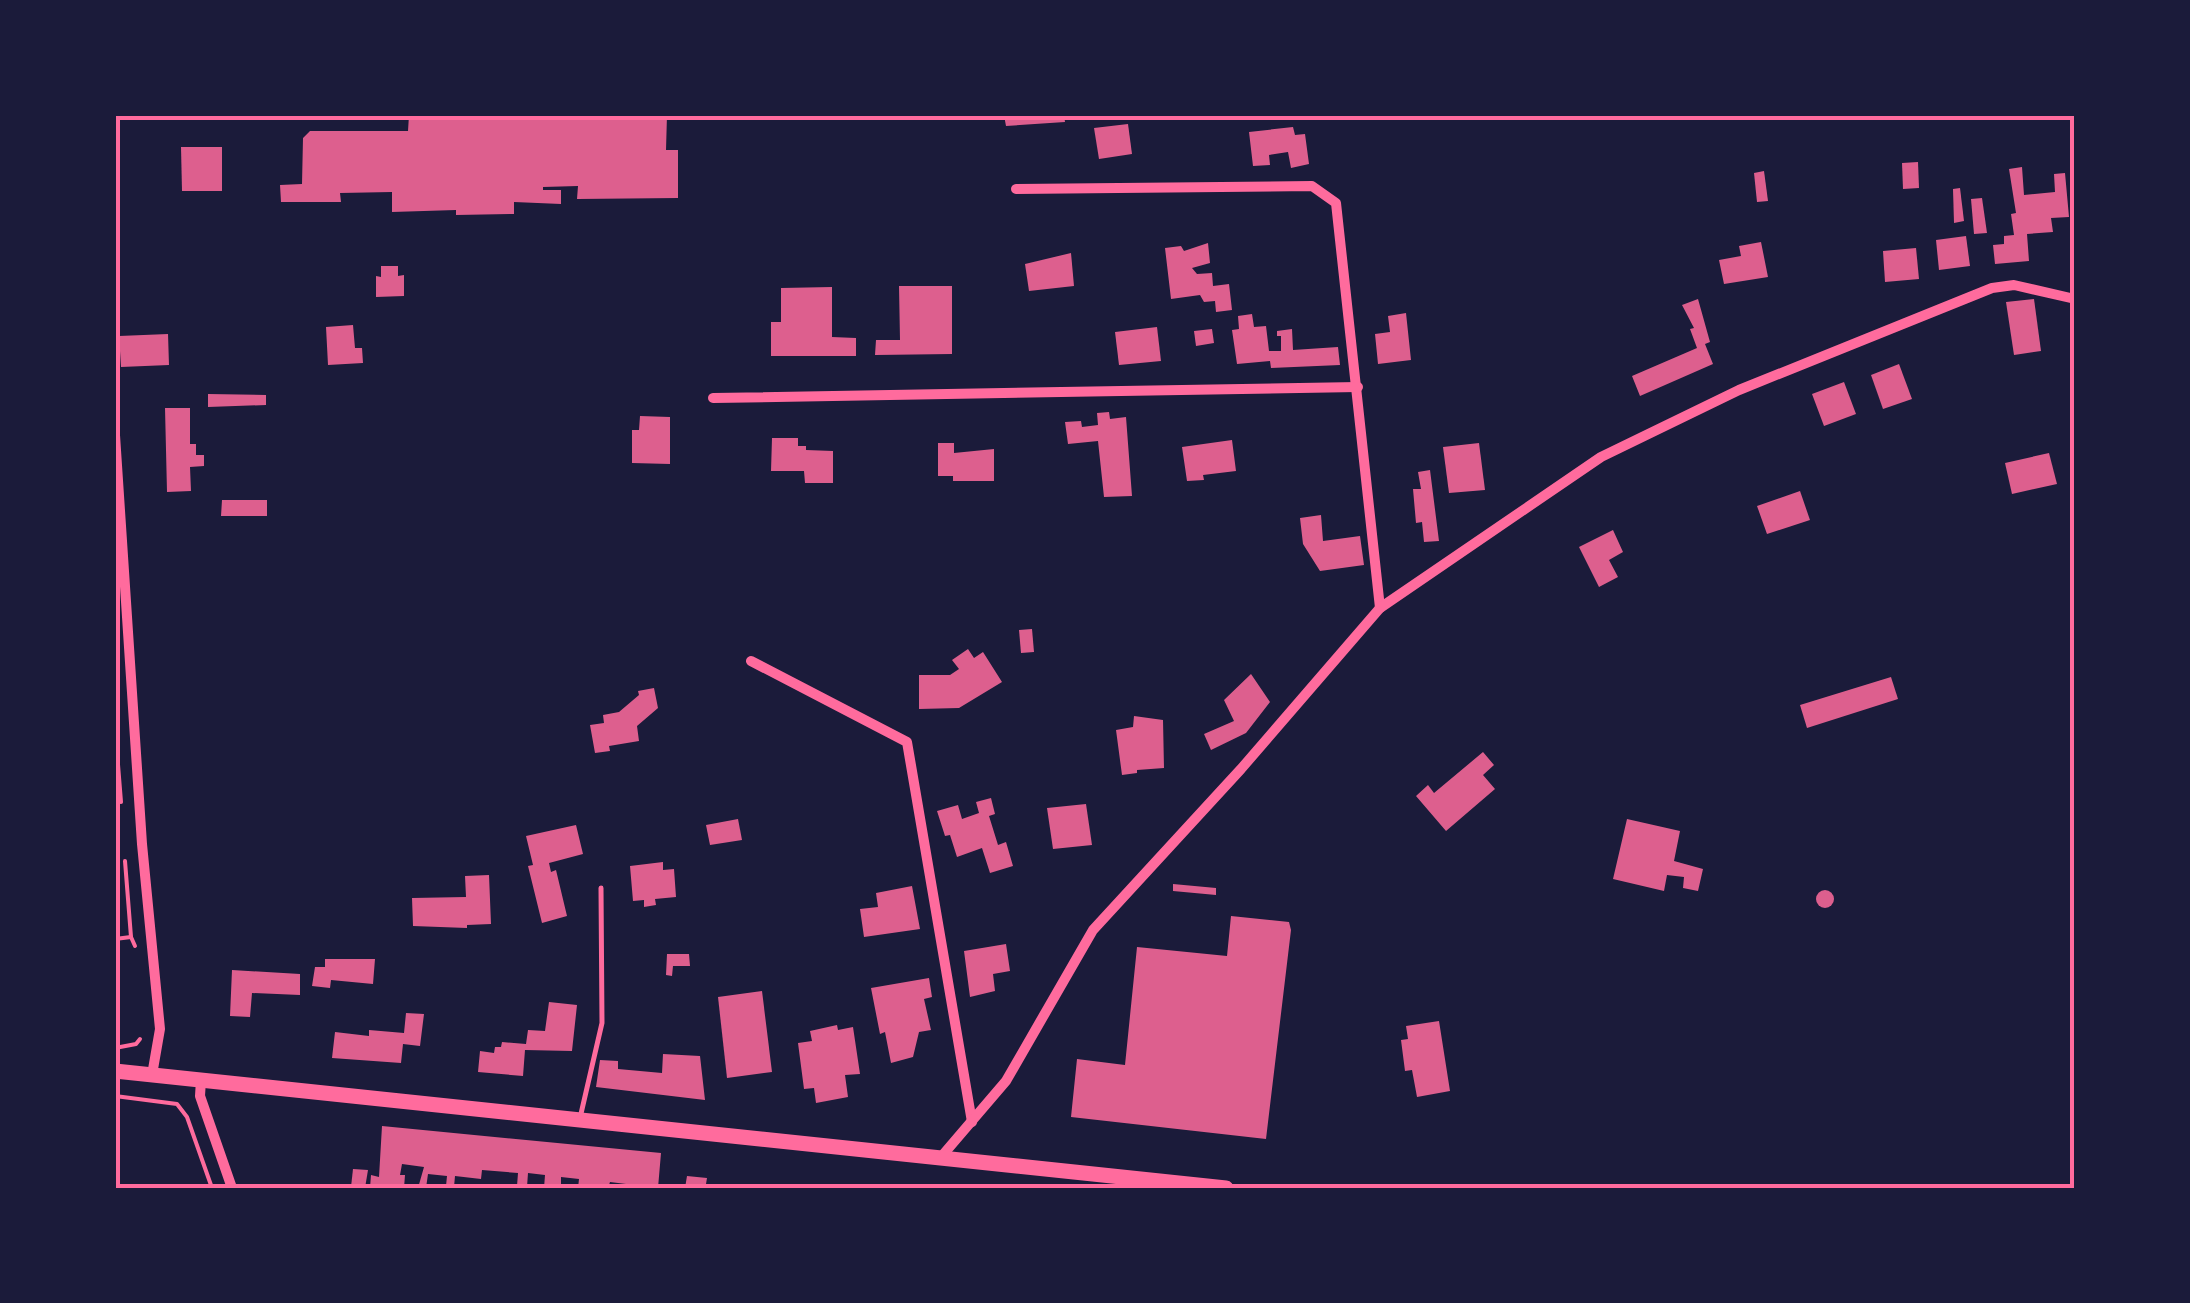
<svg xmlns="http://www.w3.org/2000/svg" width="2190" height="1303" font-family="'Titillium Web',sans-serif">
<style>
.building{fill:#dd5f8e}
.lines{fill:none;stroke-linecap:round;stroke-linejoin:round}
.path{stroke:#ff6b9d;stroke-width:4}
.service{stroke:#ff6b9d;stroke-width:5}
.minor{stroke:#ff6b9d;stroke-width:10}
.secondary{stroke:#ff6b9d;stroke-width:15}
.neatline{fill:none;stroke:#ff6b9d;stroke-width:4}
</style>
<rect width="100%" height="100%" fill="#1b1b3a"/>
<g class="building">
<polygon points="409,115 667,115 666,150 678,150 678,198 577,199 578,186 543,187 543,190 561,190 561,204 514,202 514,214 456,215 456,210 392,212 392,192 340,193 341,202 281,202 280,185 302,184 303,138 310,131 408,131"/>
<polygon points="1004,115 1064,115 1065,122 1006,126"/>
<polygon points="1128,124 1132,154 1099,159 1094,128"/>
<polygon points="1293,127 1295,135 1305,134 1309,164 1291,168 1288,152 1269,155 1270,165 1253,166 1249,132"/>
<polygon points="181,147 222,147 222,191 182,191"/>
<polygon points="1918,162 1919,188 1903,189 1902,163"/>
<polygon points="2022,167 2024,195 2055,192 2054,174 2065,173 2069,217 2051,218 2053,232 2027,234 2029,261 1995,264 1993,245 2004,244 2004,236 2014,235 2011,214 2016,213 2009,169"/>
<polygon points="1764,171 1768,201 1757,202 1754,173"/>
<polygon points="1960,188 1964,221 1954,223 1953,189"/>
<polygon points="1982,198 1987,233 1974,234 1971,199"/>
<polygon points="1966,236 1970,266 1939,270 1936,240"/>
<polygon points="1761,242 1768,277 1724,284 1719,260 1741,256 1739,246"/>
<polygon points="1208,243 1210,263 1192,268 1197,274 1212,273 1213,286 1229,284 1232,310 1216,312 1215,301 1204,302 1200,295 1171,299 1165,248 1181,246 1184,251"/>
<polygon points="1916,248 1919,279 1885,282 1883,251"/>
<polygon points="1071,253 1074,286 1029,291 1025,264"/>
<polygon points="381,266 398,266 398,276 404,275 404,296 376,297 376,276 381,277"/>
<polygon points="899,286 952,286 952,354 875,355 876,340 900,340"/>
<polygon points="832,287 832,337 856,338 856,356 771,356 771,322 781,322 781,288"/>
<polygon points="1698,299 1710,342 1705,344 1713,364 1640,396 1632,376 1697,348 1690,329 1694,328 1682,305"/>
<polygon points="2034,299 2041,351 2014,355 2006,302"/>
<polygon points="1406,313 1411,360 1378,364 1375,334 1390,332 1388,316"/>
<polygon points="1252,314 1254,327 1266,326 1269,351 1281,351 1281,336 1277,336 1277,331 1292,329 1293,350 1338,347 1340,365 1271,368 1270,361 1237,364 1232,330 1239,329 1238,316"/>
<polygon points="353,325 355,348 362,348 363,363 328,365 326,327"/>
<polygon points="1157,327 1161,361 1119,365 1115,332"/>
<polygon points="1212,329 1214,343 1196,346 1194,331"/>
<polygon points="168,334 169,365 121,367 119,336"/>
<polygon points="1899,364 1912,399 1883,409 1871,375"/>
<polygon points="1844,382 1856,414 1824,426 1812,394"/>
<polygon points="208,394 266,395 266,405 208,407"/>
<polygon points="165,408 190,408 190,444 196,444 196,455 204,455 204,466 190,467 191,491 167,492"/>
<polygon points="1109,412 1110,419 1126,417 1132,496 1104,497 1098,441 1068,444 1065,422 1081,421 1082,427 1098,425 1097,413"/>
<polygon points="640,416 670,417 670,464 632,463 632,430 639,430"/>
<polygon points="772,438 798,438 798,446 806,446 806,450 833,451 833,483 805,483 804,471 771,471"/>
<polygon points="1232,440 1236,471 1203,475 1204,480 1187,481 1182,447"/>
<polygon points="938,443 954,443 954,453 994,449 994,481 953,481 953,476 938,476"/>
<polygon points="1479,443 1485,490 1449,493 1443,447"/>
<polygon points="2049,453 2057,484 2012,494 2005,463"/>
<polygon points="1430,470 1439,541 1424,542 1422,522 1416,523 1413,489 1421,489 1418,472"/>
<polygon points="1800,491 1810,520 1767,534 1757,506"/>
<polygon points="222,500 267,500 267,516 221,516"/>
<polygon points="1321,515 1323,541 1360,536 1364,565 1320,571 1303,544 1300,518"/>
<polygon points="1613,530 1623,552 1609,560 1618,577 1599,587 1579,547"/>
<polygon points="1032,629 1034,652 1021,653 1019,630"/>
<polygon points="968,649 974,658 983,652 1002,682 959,708 919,709 919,675 950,675 959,669 952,660"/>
<polygon points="1251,674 1270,702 1246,733 1211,750 1204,734 1234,721 1224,700"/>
<polygon points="1891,677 1898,699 1807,728 1800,705"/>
<polygon points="654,688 658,708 637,726 639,741 609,746 610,751 595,753 590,725 604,723 603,715 619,712 639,695 638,691"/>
<polygon points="1134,716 1163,720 1164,768 1137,770 1137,773 1122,775 1116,730 1133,727"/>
<polygon points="1483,752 1494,765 1483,775 1495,789 1446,831 1416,796 1428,785 1434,793"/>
<polygon points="991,798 995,814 989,816 998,845 1006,842 1013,866 990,873 982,848 957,857 950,835 945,836 937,811 958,805 962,819 979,813 976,802"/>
<polygon points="1086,804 1092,845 1053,849 1047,808"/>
<polygon points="738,819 742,840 710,845 706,825"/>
<polygon points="1627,819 1680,831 1674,861 1703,869 1698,891 1683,888 1684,877 1667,875 1664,891 1613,879"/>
<polygon points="576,825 583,854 549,863 551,872 556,870 567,916 542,923 528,866 533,865 526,836"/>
<polygon points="663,862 663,870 674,869 676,897 655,899 656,905 644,907 644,900 633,901 630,866"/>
<polygon points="489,875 491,924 467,925 467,928 413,926 412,898 466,897 465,876"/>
<polygon points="1173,884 1216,888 1216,895 1173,891"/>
<polygon points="912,886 920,929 864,937 860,909 878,907 876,893"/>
<circle cx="1825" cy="899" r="9"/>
<polygon points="1231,916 1289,922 1291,930 1266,1139 1071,1117 1077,1059 1125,1065 1137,947 1227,956"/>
<polygon points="1006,944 1010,971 993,974 995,991 970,997 964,951"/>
<polygon points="667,954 689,954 690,966 673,966 672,976 666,975"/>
<polygon points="325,959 375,959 373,984 331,980 330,988 312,986 315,967 325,967"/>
<polygon points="232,970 300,974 300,995 252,993 250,1017 230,1016"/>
<polygon points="929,978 932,997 924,999 931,1030 919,1032 913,1057 891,1063 885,1032 880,1034 871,988"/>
<polygon points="762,991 772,1072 727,1078 718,997"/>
<polygon points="549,1002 577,1005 572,1051 525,1050 523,1076 478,1072 480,1051 494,1053 495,1047 501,1047 502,1042 526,1044 528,1030 545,1031"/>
<polygon points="406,1013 424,1014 420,1046 403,1044 401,1063 332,1058 335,1032 369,1036 369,1030 404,1033"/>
<polygon points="1439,1021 1450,1091 1417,1097 1412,1070 1405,1071 1401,1040 1408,1039 1406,1026"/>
<polygon points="837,1025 838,1030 853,1027 860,1074 845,1075 848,1097 816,1103 814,1088 804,1089 798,1043 812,1041 810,1031"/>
<polygon points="663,1054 700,1056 705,1100 596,1087 600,1060 618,1061 618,1069 662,1073"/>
<polygon points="382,1126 661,1153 658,1188 610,1182 608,1188 578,1188 579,1179 561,1177 561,1188 544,1188 545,1175 528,1173 527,1187 505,1188 505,1184 517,1186 518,1173 482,1170 481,1179 455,1176 454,1187 446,1186 447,1176 428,1174 426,1188 418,1188 424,1167 402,1164 400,1175 405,1175 404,1188 370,1188 371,1175 379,1177"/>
<polygon points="353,1169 368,1170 365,1188 351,1187"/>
<polygon points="687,1176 707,1178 706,1184 720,1188 685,1188"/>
</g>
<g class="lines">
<g class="path">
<polyline points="115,727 121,802"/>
<polyline points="125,861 131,937 135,946"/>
<polyline points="115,939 131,937"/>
<polyline points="115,1048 136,1044 140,1039"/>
<polyline points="115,1096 177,1104 187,1117 212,1188"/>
</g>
<polyline class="service" points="580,1118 602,1023 601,888"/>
<g class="minor">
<polyline points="1016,189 1312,186 1336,203 1380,608"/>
<polyline points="713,398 1358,387"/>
<polyline points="115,435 142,844 160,1029 152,1075"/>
<polyline points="751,661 907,742 972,1122"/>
<polyline points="201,1080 200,1096 232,1188"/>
<polyline points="941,1157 1006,1081 1093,930 1241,769 1380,608 1601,457 1739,390 1992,288 2014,285 2075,299"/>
</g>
<polyline class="secondary" points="115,1071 1226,1188"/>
</g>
<rect width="2190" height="1303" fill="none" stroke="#1b1b3a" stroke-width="235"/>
<rect x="118" y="118" width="1954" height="1068" class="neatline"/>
</svg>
